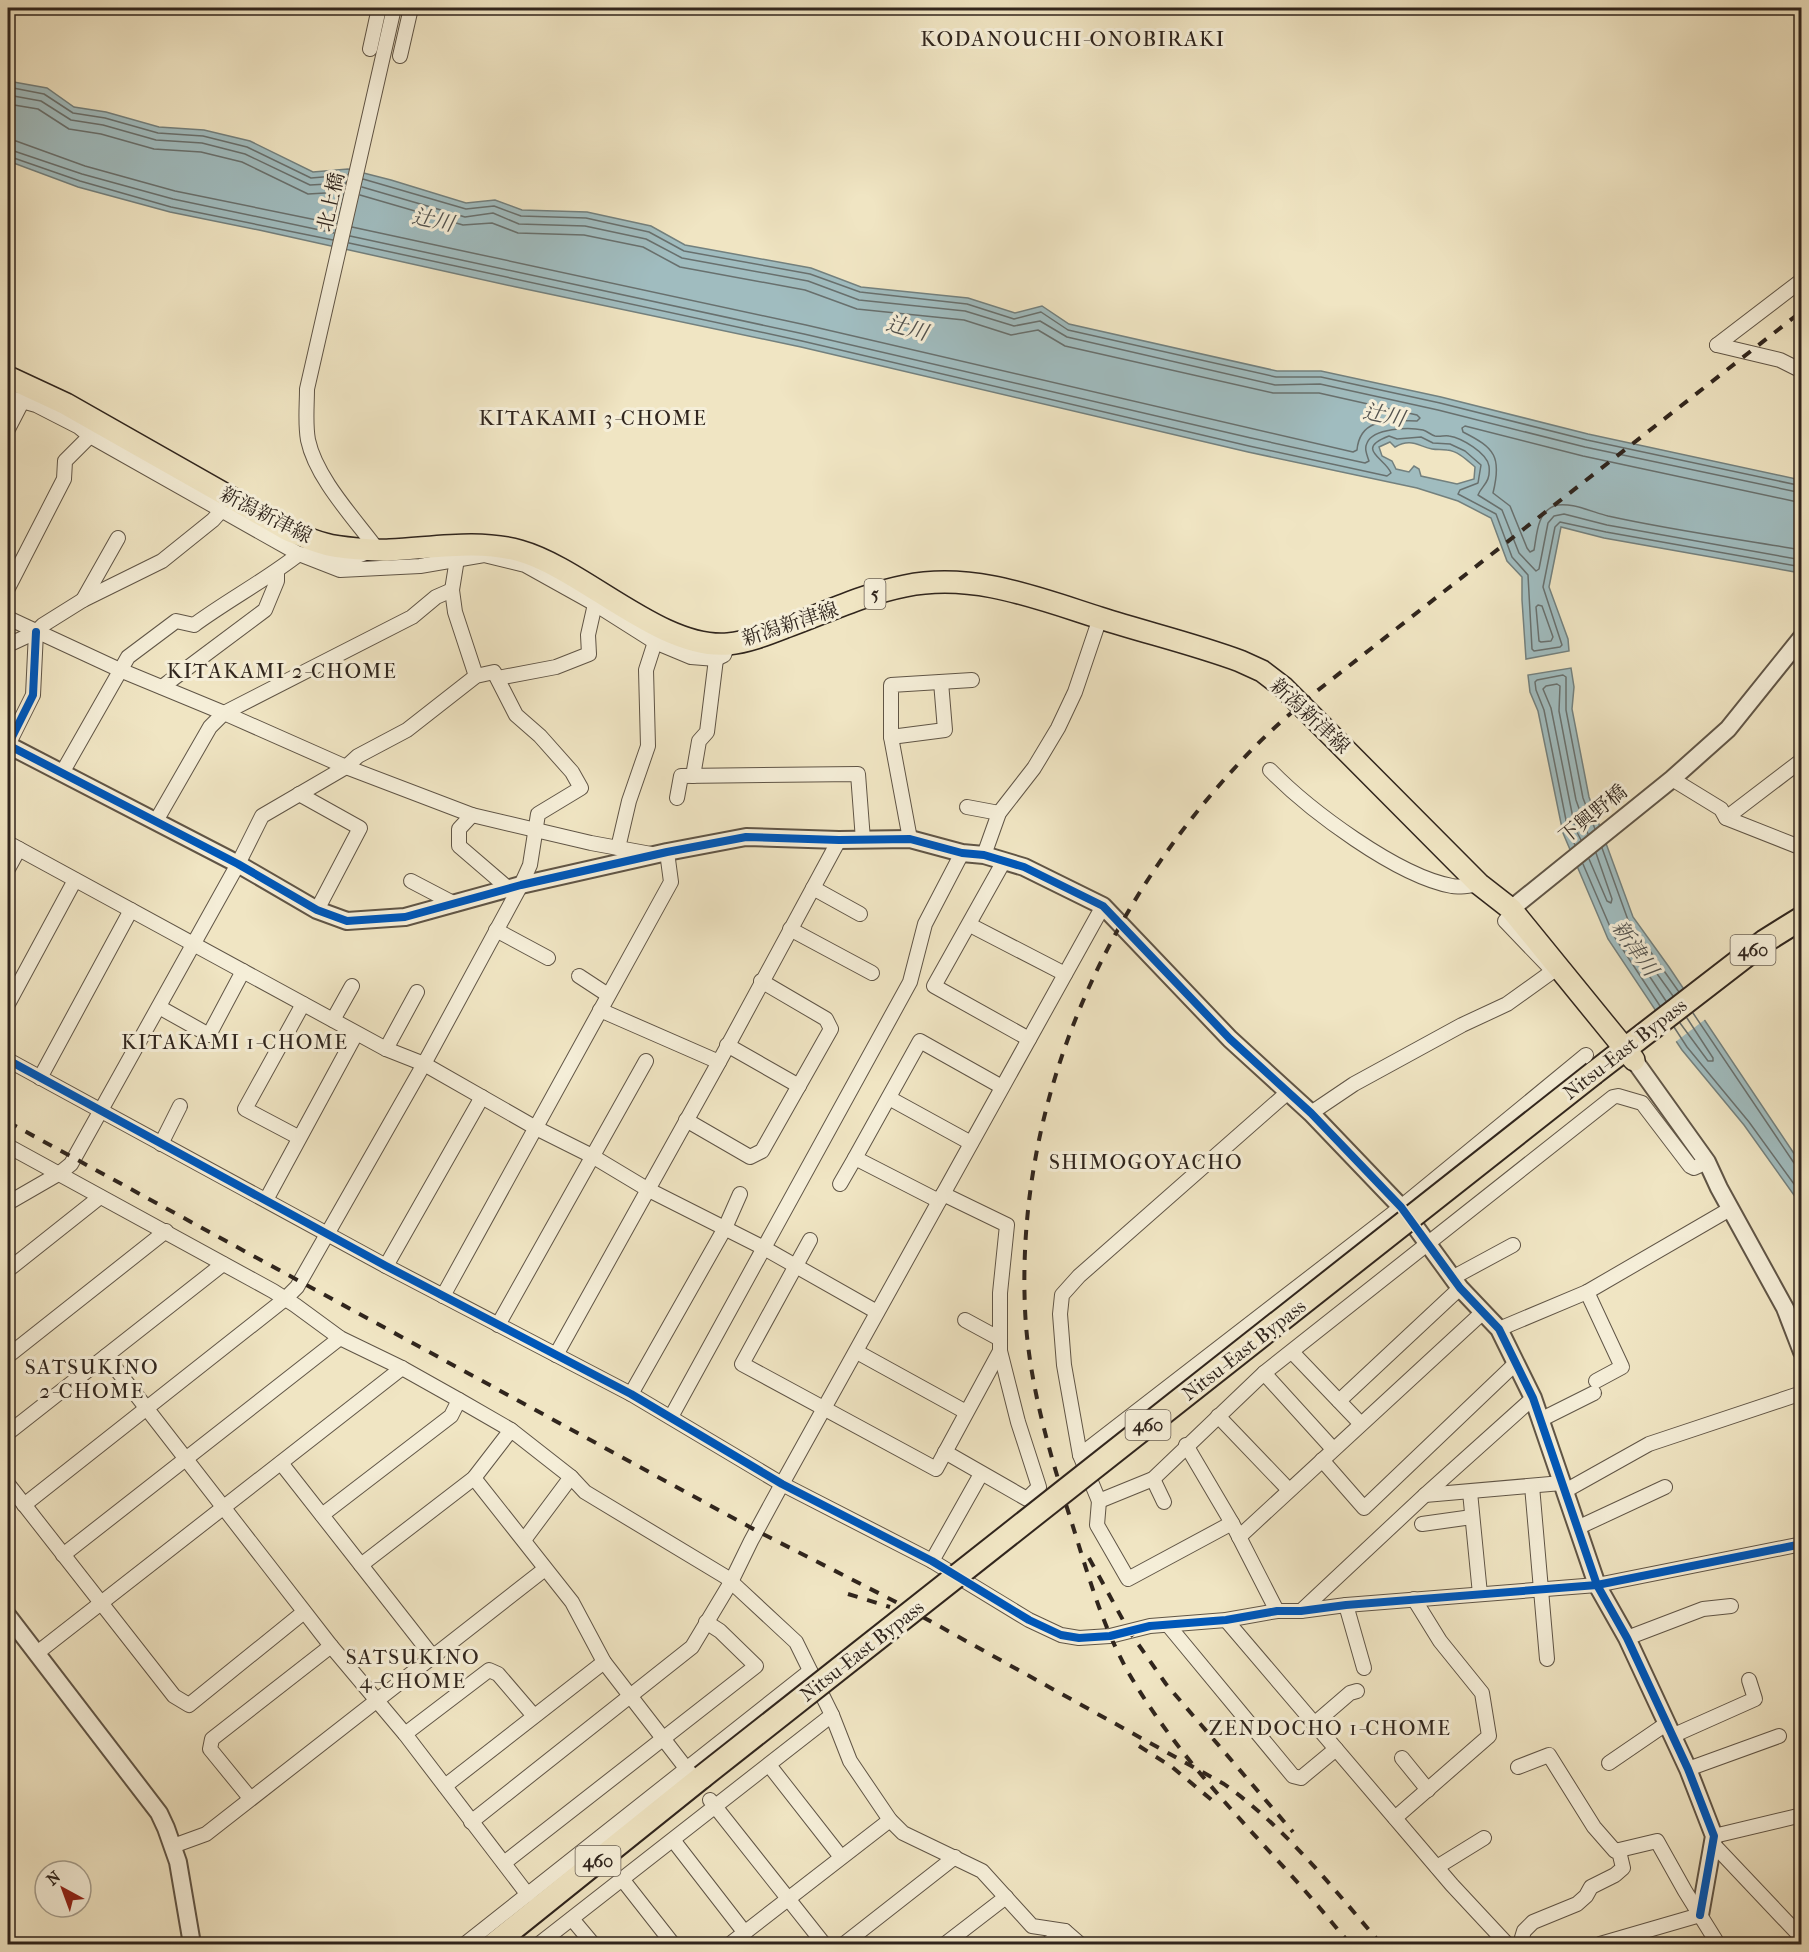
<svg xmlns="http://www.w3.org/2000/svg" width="1809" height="1952" font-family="'IM FELL French Canon','Noto Serif JP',serif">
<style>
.water{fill:#a0bcbf;stroke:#73807e;stroke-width:1.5;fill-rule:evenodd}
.pier{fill:#f0e5c3}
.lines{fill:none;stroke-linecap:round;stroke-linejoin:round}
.shore{stroke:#68706e;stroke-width:1.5}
.minor-casing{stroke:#605546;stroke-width:16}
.tertiary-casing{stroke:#605546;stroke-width:20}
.primary-casing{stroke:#30251d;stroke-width:24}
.trunk-casing{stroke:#30251d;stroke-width:26}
.minor{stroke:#f5eed8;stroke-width:14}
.tertiary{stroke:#f5eed8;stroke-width:16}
.primary{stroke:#f0e5c3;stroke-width:21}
.trunk{stroke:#f0e5c3;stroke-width:22}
.rail{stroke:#30251d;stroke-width:4;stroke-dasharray:10 10;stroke-linecap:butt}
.trunk-bridge-casing{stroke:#30251d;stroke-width:26;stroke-linecap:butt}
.trunk-bridge{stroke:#f0e5c3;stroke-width:22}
.cycleway-casing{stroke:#f5eed8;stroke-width:11}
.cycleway{stroke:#0057b8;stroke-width:8}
.labels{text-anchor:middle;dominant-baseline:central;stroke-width:6;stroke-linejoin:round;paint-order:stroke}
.shield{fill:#f5eed8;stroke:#6b6155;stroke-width:1.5}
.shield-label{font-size:18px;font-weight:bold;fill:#30251d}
.street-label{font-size:20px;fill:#30251d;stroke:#f5eed8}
.neighbourhood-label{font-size:21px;letter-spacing:1.5px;fill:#30251d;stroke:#f5eed8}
.water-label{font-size:21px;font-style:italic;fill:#52524e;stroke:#f5eed8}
</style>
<rect width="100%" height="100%" fill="#f0e5c3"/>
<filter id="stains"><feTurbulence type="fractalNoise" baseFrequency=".00333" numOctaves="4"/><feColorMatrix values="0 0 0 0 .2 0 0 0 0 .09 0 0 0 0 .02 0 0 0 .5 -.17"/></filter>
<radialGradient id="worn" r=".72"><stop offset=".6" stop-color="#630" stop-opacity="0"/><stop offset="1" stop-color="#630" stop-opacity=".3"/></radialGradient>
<g class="water">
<path d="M 8,81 L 47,88 L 74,107 L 106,112 L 159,127 L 204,130 L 250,141 L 313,172 L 348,169 L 391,180 L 466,203 L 495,200 L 522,210 L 587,212 L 651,226 L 685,245 L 811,268 L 861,287 L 968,298 L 1015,313 L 1042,306 L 1069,324 L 1277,371 L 1321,371 L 1441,397 L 1588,434 L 1801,480 L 1801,573 L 1604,538 L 1561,527 L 1549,587 L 1568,639 L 1569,651 L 1526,659 L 1522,600 L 1522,577 L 1507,561 L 1491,518 L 1458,501 L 1417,488 L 1248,452 L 801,347 L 516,287 L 259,230 L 170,212 L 78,187 L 8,161 ZM 1390,442 L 1395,447 C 1411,438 1418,446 1432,449 C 1437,450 1442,449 1447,450 C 1458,451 1467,460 1475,467 L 1474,479 L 1457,484 L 1421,476 L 1419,469 L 1414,466 L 1409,472 L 1396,469 L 1392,461 L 1382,456 L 1379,447 Z"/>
<polygon points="1571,668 1574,687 1572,709 1589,797 1633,917 1669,967 1801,1164 1801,1205 1744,1125 1682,1050 1608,939 1563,833 1538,711 1530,692 1528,675"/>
</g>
<polygon class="pier" points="1687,988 1707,1018 1674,1043 1654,1013"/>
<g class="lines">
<g class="shore">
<polyline points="8,87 44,94 73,113 105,118 158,133 203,136 247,147 311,178 347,175"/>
<polyline points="8,95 41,101 71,120 103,125 156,140 202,143 245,154 310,185 346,183"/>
<polyline points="8,104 38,109 69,129 101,134 154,149 201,152 242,162 308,194 343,192"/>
<polyline points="8,140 16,141 85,166 175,191 336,224"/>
<polyline points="8,149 82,174 173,199 334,233"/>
<polyline points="8,156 80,181 171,207 333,240"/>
<polyline points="363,179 466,209 494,206 521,216 586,218 649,232 684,251 810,274 860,292 967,304 1014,319 1041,312 1068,330 1276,377 1321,377 1440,403 1587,440 1802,486"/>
<polyline points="362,187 465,217 493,213 519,224 585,226 646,239 682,258 808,281 859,300 965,311 1014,326 1040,321 1067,337 1275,385 1320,384 1438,410 1585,447 1802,493"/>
<path d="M 352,227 L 806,325 L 1353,452 L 1357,450 C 1360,416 1392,421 1417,421 L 1420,418 L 1417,415 L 1319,393 L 1273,393 L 1065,346 L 1038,330 L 1011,335 L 964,320 L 857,309 L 805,290 L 680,267 L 643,247 L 584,235 L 518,233 L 492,223 L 463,225 L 360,195"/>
<path d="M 350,236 L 804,334 L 1251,438 L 1365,463 L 1369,461 C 1367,455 1364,449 1367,443 C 1373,428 1409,427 1423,430 C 1427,431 1431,435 1435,436 C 1440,437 1445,435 1449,436 C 1462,438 1487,453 1489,466 C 1491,483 1482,485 1478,495 L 1502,510 L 1519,553 L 1536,571 L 1539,569 L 1548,523 L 1554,516 L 1564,514 L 1607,525 L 1802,560"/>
<path d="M 349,243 L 802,341 L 1249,446 L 1387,476 L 1391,473 C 1385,458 1354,449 1389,436 L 1397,439 L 1421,437 L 1433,443 L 1450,444 L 1465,451 L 1481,465 L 1478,483 L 1460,490 L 1458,494 L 1496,514 L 1512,557 L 1528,575 L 1532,649 L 1534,651 L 1560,647 L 1562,645 L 1543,587 L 1555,527 L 1560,522 L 1606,532 L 1802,567"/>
<path d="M 1802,503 L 1583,456 L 1465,426 L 1462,428 L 1463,432 C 1495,448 1502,457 1493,493 L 1510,506 L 1527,548 L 1530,552 L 1534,550 C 1537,534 1537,513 1554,506 C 1569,501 1592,512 1608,516 C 1671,530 1737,539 1802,550"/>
<polygon points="1538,605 1542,606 1553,637 1551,641 1541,642 1539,641 1536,607"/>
<polyline points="1581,840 1575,828 1551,708 1543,689 1546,686 1557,684 1560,686 1559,711 1576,800 1588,834"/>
<polyline points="1575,845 1568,830 1544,710 1536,690 1535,682 1537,680 1563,675 1566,677 1566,710 1583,798 1595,829"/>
<polyline points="1602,848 1628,920 1679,992"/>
<polyline points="1589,859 1607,901 1611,903 1612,899 1596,853"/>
<polyline points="1583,864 1614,936 1660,1006"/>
<polyline points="1666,1001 1620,932 1621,928 1625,929 1673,996"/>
<polyline points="1693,1013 1794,1163 1802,1166"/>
<polyline points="1680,1023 1708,1061 1713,1061 1713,1058 1687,1018"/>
<polyline points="1674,1027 1687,1047 1749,1122 1802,1195"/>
</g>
<defs>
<g id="minor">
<polyline points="370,49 379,8"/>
<polyline points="400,56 411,8"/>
<polyline points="1717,345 1802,280"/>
<polyline points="1717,345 1780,360 1802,371"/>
<polyline points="8,397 36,405 79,427 90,436 299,554 340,570 420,566 484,555 525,565 595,604 655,642 691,657 716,659 724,655 728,644"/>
<polyline points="8,429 22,402"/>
<polyline points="450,559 457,559 452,590 455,612 476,676"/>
<polyline points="8,588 64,479 65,461 90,436"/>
<polyline points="83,600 118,538"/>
<polyline points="8,618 120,670 224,713 346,767 472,815 591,843 651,854"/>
<polyline points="8,645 36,632 43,625 83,600 162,561 213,520 221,511"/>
<polyline points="498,678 556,667 589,654 588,635 595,604"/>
<polyline points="162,687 265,610 277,581 277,572"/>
<polyline points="891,737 945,730 941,682"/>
<polyline points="8,745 33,695 36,632"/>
<path d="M 1270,770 C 1309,810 1397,876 1452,886 C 1460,888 1471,885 1479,884"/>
<path d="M 62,773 L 128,657 L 176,621 L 194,625 C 228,600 266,580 299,554 L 349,559 L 377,549 C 354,518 316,478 308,440 C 305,423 307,406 307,389 L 394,8"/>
<polyline points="693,776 699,741 707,732 716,659"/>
<polyline points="1672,779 1721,809 1726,818 1802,848"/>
<polyline points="299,794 360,828 317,910"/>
<polyline points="677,798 681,776 858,774 863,840"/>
<polyline points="967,807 999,813"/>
<polyline points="472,815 459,829 459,846 509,889"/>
<polyline points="1726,818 1802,760"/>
<polyline points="156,821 210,727 224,713 412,617 436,597 452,590"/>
<polyline points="910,839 891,737 891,685 972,680"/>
<polyline points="8,843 386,1049 424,1064 536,1128 592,1156 647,1189 764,1248 877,1312"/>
<polyline points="618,848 629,801 648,746 646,670 655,642"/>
<polyline points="984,855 999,813 1034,768 1058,728 1075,692 1100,618"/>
<polyline points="1004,861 934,986 1029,1039"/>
<polyline points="8,869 19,849"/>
<polyline points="411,881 455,904"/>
<polyline points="813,888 860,914"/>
<polyline points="970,925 1065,974"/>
<polyline points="790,929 872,973"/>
<polyline points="496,930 548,958"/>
<polyline points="579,976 608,995"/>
<polyline points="8,1004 75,880"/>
<polyline points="159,1007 209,1035 243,971"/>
<polyline points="600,1010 719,1062"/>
<polyline points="333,1020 352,986"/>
<polyline points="727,1045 799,1086"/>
<polyline points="386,1049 417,992"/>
<polyline points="8,1060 386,1266 631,1394 782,1484 932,1561 1029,1620 1061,1635 1079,1638 1110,1636 1150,1626 1226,1620 1277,1611 1301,1611 1346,1605 1597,1585 1802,1544"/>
<polyline points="40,1078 131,910"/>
<polyline points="1287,1093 1079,1276 1062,1295 1060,1314 1064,1365 1080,1455 1099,1501 1153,1479 1264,1373 1613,1097 1618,1096 1642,1103 1690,1166 1694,1168 1707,1162"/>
<polyline points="889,1098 971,1143"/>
<polyline points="1311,1113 1354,1084 1462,1025 1507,1004 1553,971 1505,921 1514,913"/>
<polyline points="686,1120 750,1157 762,1151 831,1029 826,1019 761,981"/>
<polyline points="298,1137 245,1109 303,1004"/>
<polyline points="161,1144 180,1106"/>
<polyline points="8,1146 273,1291 295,1305 340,1338 402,1368 459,1400 451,1416 322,1515"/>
<polyline points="840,1184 855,1158"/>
<polyline points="266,1200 356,1034"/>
<polyline points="939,1201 855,1158 920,1041 1002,1087"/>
<polyline points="8,1203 60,1173 71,1164 238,864 262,816 346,767 358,756 407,730 476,676 494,672 516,715 540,736 572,772 581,788 538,814 530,865 521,885 424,1064 297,1287 285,1299 24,1505"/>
<polyline points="810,1240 742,1364 936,1469 1000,1351 1000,1293 1007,1225 943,1194"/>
<polyline points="386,1266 482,1097"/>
<polyline points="8,1270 100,1197"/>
<polyline points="1452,1278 1513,1245"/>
<polyline points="1587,1292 1622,1367 1596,1381"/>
<polyline points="443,1296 671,882 667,852"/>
<polyline points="965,1320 1000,1339"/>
<polyline points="498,1325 646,1061"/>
<polyline points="1499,1329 1587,1292 1730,1209"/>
<polyline points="857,1352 966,1412"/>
<polyline points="1292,1352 1360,1423"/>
<polyline points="556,1355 719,1062 839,840"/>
<polyline points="8,1356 166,1231"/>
<polyline points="106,1356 331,1646 405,1734 528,1895"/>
<polyline points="1264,1373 1333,1449"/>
<polyline points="631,1394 725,1228 740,1194"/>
<polyline points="459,1400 511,1430"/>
<polyline points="1339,1401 1460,1288"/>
<polyline points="1218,1416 1288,1489"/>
<polyline points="671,1417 910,982 925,924 962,853"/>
<polyline points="1540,1420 1594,1393"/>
<polyline points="8,1433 223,1264"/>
<polyline points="1186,1445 1232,1523 1277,1611"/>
<polyline points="945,1452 1027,1499 1039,1487 1018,1422 1000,1351"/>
<polyline points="1080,1455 1401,1207 1586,1055"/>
<polyline points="1322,1460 1364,1508 1516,1363"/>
<polyline points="281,1463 361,1565"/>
<polyline points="474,1478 572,1602 604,1662 689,1772"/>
<polyline points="1153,1479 1164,1502"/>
<polyline points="8,1484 174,1696 189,1705 304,1612"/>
<polyline points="1532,1486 1547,1659"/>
<polyline points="1565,1491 1649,1444 1802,1393"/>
<polyline points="1470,1492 1480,1594"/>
<polyline points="1425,1495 1562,1483"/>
<polyline points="1099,1501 1097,1525 1128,1579 1232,1523"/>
<polyline points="1422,1524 1472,1517"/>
<polyline points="1577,1528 1665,1487"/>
<polyline points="1239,1537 1482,1313"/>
<polyline points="524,1540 571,1477"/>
<polyline points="63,1555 340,1338"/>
<polyline points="932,1561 981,1474"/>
<polyline points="1346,1605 1364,1668"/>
<polyline points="1301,1611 1425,1495 1533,1398"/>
<polyline points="1226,1620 1452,1885 1507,1944"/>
<polyline points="1168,1625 1293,1776 1301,1778 1336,1749"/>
<polyline points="1627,1638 1703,1609 1731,1606"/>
<polyline points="37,1653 402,1368"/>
<polyline points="433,1657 361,1565 474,1478 511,1430 571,1477 585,1492 726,1577 796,1642 832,1715 850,1761 890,1820 903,1833 982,1871 1032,1926 1065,1931 1080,1944"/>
<polyline points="1314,1724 1350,1693 1357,1691"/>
<polyline points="405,1734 489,1670 498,1674 534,1716"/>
<polyline points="1672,1736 1755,1699 1749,1680"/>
<polyline points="1402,1758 1428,1790"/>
<polyline points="1609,1763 1666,1724"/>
<polyline points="769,1765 841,1857"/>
<polyline points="1518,1767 1549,1755 1594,1827 1615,1851 1657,1841 1685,1891 1718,1944"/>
<polyline points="1688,1769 1779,1736"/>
<polyline points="445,1786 604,1662"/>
<polyline points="250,1798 210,1749 212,1739 331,1646"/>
<polyline points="710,1800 824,1944"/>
<polyline points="1395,1818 1489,1736 1482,1693 1440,1641 1414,1599"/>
<polyline points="471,1822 692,1647 731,1582 751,1541 782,1484 1103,906"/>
<polyline points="1714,1836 1802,1815"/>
<polyline points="673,1840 745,1933"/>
<polyline points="1714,1845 1802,1938"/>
<polyline points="173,1846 206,1834 545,1569"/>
<polyline points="504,1863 756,1666 720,1631 706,1622"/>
<polyline points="1437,1867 1484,1838"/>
<polyline points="622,1879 673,1944"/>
<polyline points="572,1919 593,1944"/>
<polyline points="465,1944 810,1671"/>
<polyline points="539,1944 832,1715"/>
<polyline points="730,1944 890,1820"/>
<polyline points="844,1944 955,1857"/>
<polyline points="945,1944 1006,1897"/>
<polyline points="1047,1944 1065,1931"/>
<polyline points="1520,1944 1524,1931 1533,1922 1577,1904 1586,1896 1591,1887 1615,1875 1623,1868 1619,1851"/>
<polyline points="1600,1944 1700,1915"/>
</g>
<g id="tertiary">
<polyline points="8,745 238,864 317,910 347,921 405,917 521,885 667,852 746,837 839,840 910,839 962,853 984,855 1024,867 1103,906 1230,1039 1311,1113 1401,1207 1460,1288 1499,1329 1533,1398 1597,1585 1627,1638 1688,1769 1714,1836 1700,1915"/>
<polyline points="1511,909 1672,779 1728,729 1802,637"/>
<polyline points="1634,1060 1707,1162 1719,1188 1785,1308 1802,1352"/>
<polyline points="8,1616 159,1813 166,1828 178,1862 192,1944"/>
</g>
<path id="primary" d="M 8,377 L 66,404 L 288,530 C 300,535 312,541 325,544 C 337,548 378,551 390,550 C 433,548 478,539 520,551 C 584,569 661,650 728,644 C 748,642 768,634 786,627 C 825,613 864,594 905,586 C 973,572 1037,598 1100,618 C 1147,633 1194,644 1240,661 L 1262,671 L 1283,687 L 1479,884 L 1511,909 L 1634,1060"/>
<g id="trunk">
<polyline points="1594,1073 1765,941 1802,918"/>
<polyline points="494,1944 702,1777"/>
</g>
</defs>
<use href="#minor" class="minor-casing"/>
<use href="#tertiary" class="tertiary-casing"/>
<use href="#primary" class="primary-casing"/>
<use href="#trunk" class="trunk-casing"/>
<use href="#minor" class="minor"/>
<use href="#tertiary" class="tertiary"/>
<use href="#primary" class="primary"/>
<use href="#trunk" class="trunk"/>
<g class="rail">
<path d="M 8,1122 L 757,1531 L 894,1601 L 1224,1784 C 1286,1828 1332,1887 1381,1944"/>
<polyline points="1089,1558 1129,1631 1166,1684 1293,1832"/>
<polyline points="848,1594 890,1607"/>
<polyline points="1139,1746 1172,1767 1213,1801"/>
<path d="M 1350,1944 C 1333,1924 1316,1903 1299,1884 C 1237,1815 1173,1751 1127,1670 C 1100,1621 1086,1567 1069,1514 C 1048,1448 1028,1379 1025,1309 C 1016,1104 1103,907 1243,759 C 1266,734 1292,712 1317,691 L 1802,311"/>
</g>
<defs>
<polyline id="trunk-bridge" points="702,1777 1594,1073"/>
</defs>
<use href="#trunk-bridge" class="trunk-bridge-casing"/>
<use href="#trunk-bridge" class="trunk-bridge"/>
<defs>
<g id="cycleway">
<polyline points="36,632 33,695 8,745 238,864 317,910 347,921 405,917 521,885 667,852 746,837 839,840 910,839 962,853 984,855 1024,867 1103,906 1230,1039 1311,1113 1401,1207 1460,1288 1499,1329 1533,1398 1597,1585 1627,1638 1688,1769 1714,1836 1700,1915"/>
<polyline points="8,1060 386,1266 631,1394 782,1484 932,1561 1029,1620 1061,1635 1079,1638 1110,1636 1150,1626 1226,1620 1277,1611 1301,1611 1346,1605 1597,1585 1802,1544"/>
</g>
</defs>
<use href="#cycleway" class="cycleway-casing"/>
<use href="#cycleway" class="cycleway"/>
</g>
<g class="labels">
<g class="shield">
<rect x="864.5" y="579" width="21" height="30" rx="4.5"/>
<rect x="1730.5" y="935" width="45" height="30" rx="4.5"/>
<rect x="1125.5" y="1410" width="45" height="30" rx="4.5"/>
<rect x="575.5" y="1846" width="45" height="30" rx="4.5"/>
</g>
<g class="shield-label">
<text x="875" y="594">5</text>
<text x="1753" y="950">460</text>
<text x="1148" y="1425">460</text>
<text x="598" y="1861">460</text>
</g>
<g class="street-label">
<text transform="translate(331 202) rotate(-77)">北上橋</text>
<text transform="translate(266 515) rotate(27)">新潟新津線</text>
<text transform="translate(790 624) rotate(-18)">新潟新津線</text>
<text transform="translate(1310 716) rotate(43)">新潟新津線</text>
<text transform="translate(1593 814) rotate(-39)">下興野橋</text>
<text transform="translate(1625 1049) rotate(-38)">Nitsu-East Bypass</text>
<text transform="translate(1244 1350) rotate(-38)">Nitsu-East Bypass</text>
<text transform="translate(862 1651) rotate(-38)">Nitsu-East Bypass</text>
</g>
<g class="neighbourhood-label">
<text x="1073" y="39">KODANOUCHI-ONOBIRAKI</text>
<text x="593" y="418">KITAKAMI 3-CHOME</text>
<text x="282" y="671">KITAKAMI 2-CHOME</text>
<text x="235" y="1042">KITAKAMI 1-CHOME</text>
<text x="1146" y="1162">SHIMOGOYACHO</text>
<text x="92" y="1367">SATSUKINO<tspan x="92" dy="24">2-CHOME</tspan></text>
<text x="413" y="1657">SATSUKINO<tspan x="413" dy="24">4-CHOME</tspan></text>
<text x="1330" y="1728">ZENDOCHO 1-CHOME</text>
</g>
<g class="water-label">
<text transform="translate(433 220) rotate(12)">辻川</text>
<text transform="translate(907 328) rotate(15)">辻川</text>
<text transform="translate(1384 415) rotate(12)">辻川</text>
<text transform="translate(1635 948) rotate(55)">新津川</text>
</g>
</g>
<rect width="1809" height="1952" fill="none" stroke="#f0e5c3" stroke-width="30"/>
<rect x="9" y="9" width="1791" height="1934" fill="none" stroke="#30251d" stroke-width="3"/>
<rect x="15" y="15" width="1779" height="1922" fill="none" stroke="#30251d" stroke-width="1.5"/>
<g transform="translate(63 1889) rotate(319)"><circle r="28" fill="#f5eed8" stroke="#a69e8d" stroke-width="1.5"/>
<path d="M0-4.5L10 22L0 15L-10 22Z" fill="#8f2418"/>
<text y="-9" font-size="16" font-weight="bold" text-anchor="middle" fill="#30251d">N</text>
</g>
<rect width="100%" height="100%" filter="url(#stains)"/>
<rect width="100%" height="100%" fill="url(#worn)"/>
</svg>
